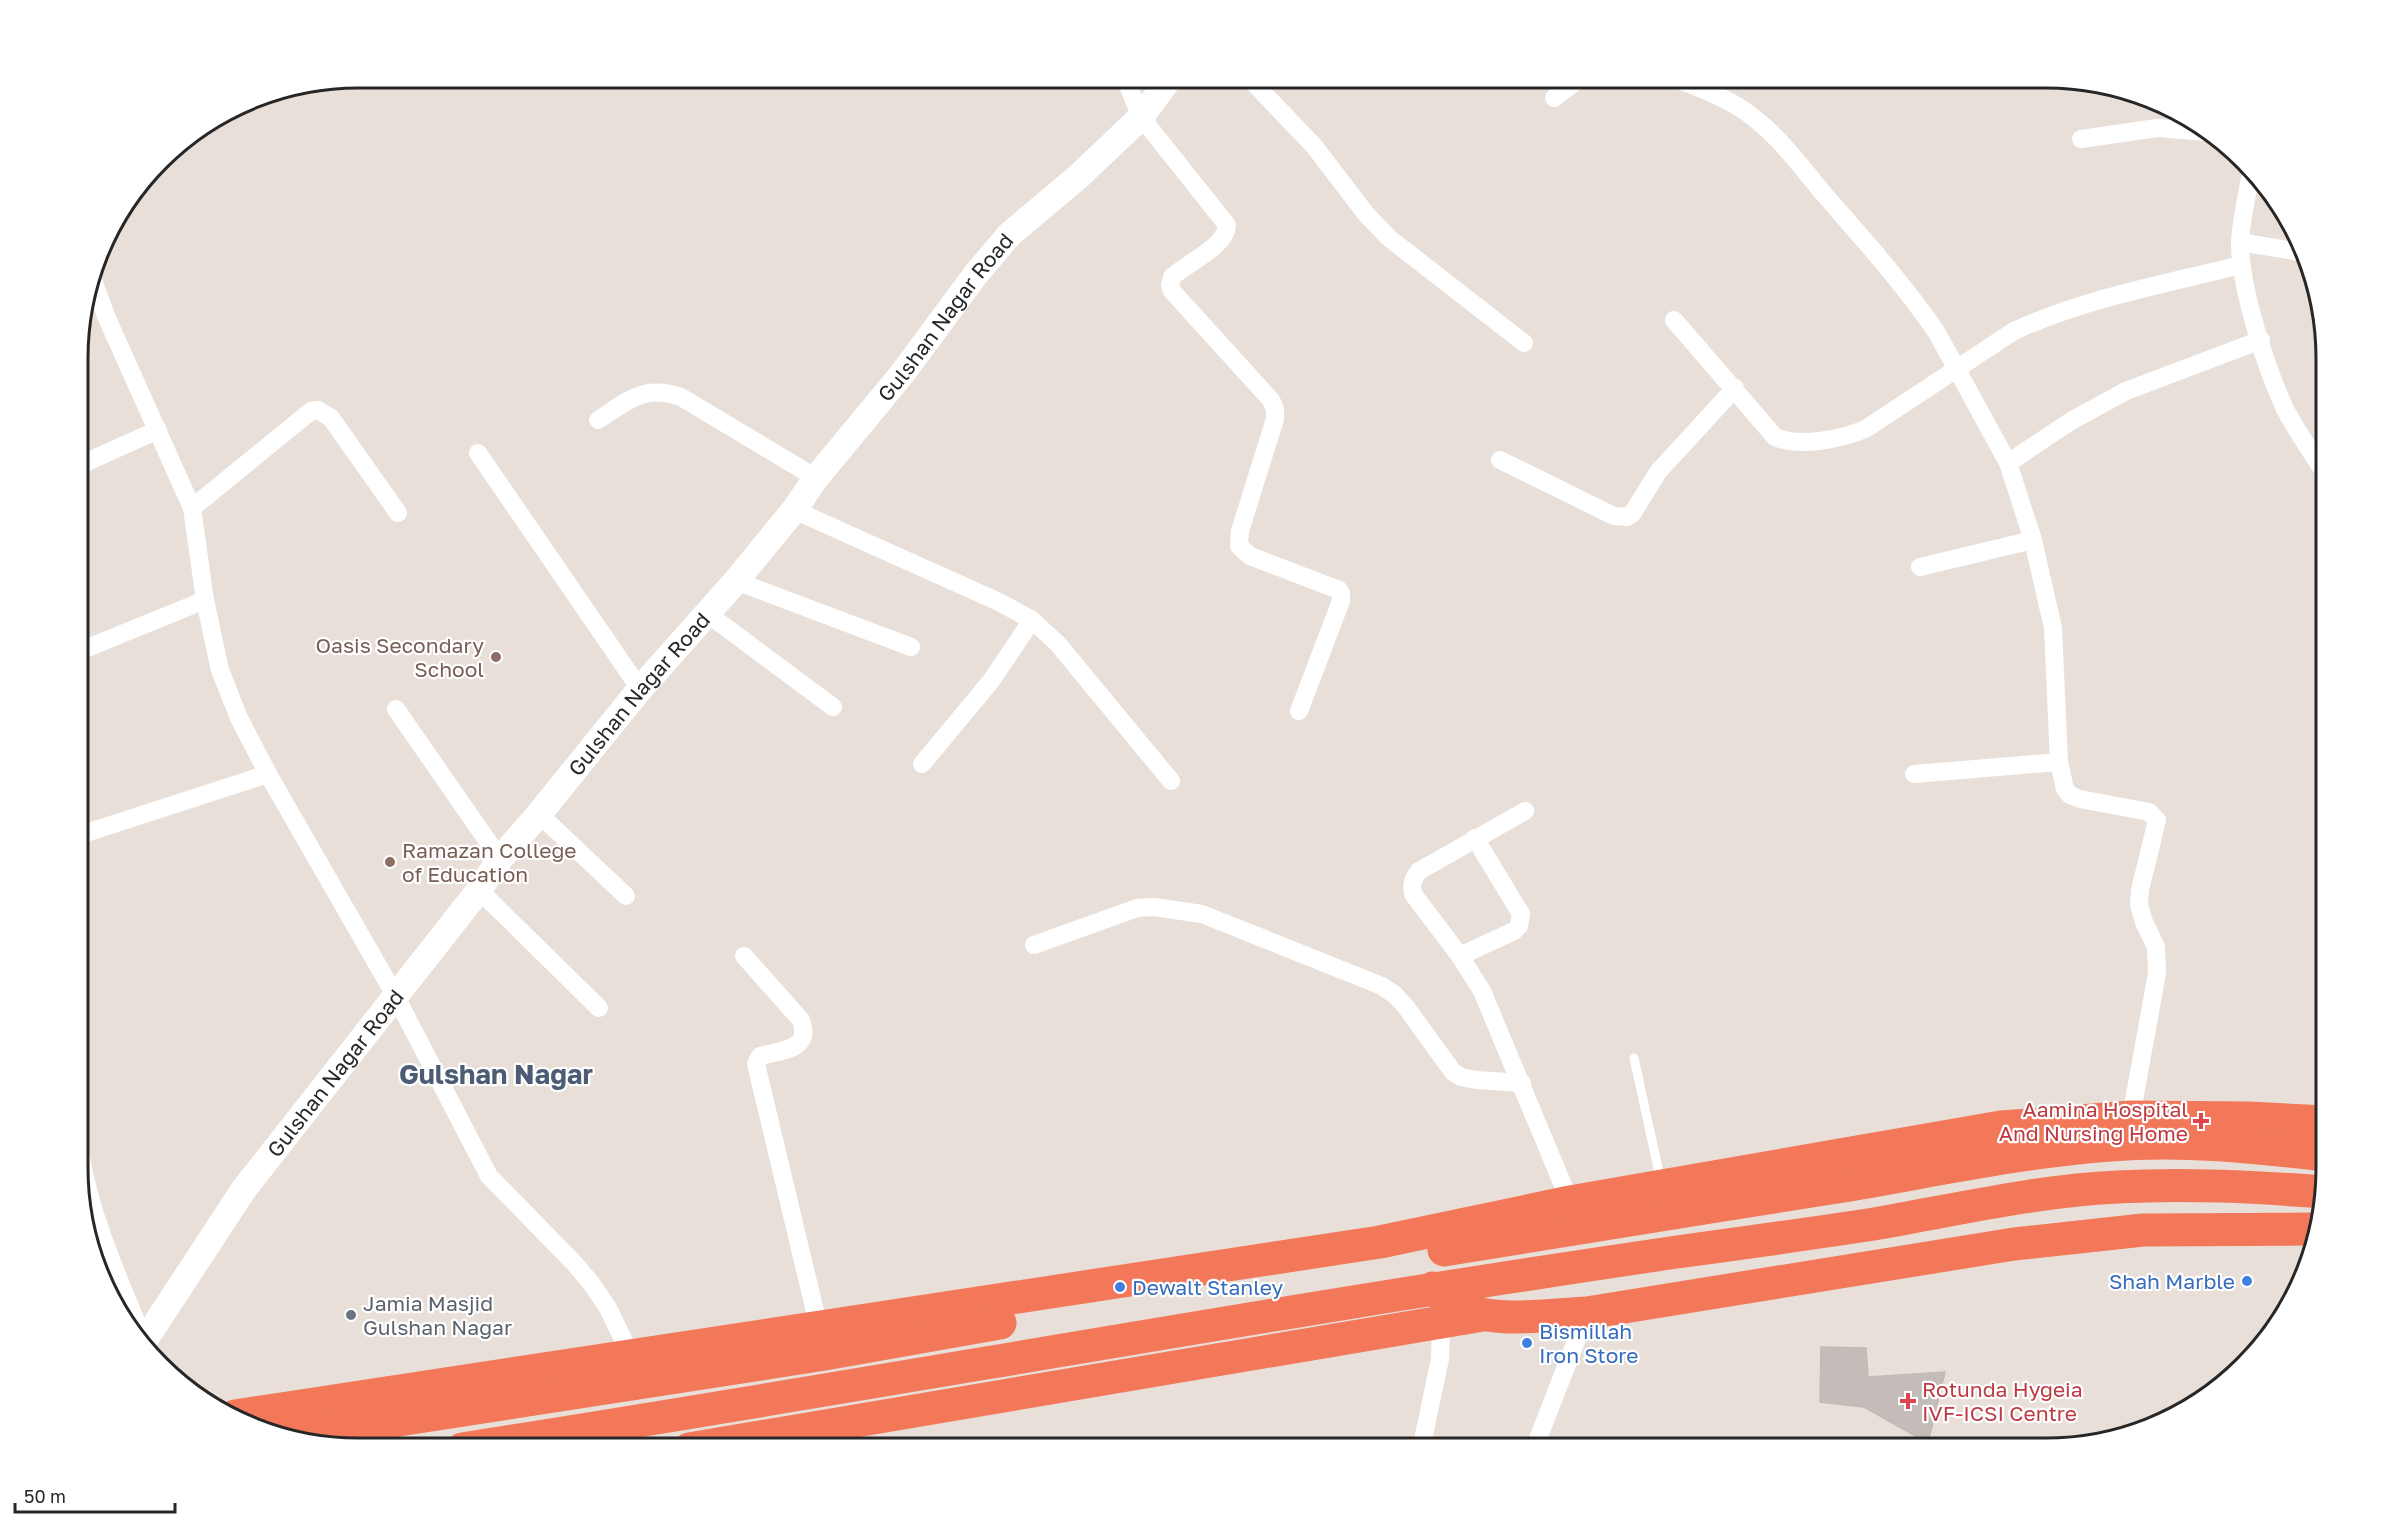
<svg xmlns="http://www.w3.org/2000/svg" width="2405" height="1527" font-family="'Golos Text',sans-serif">
<style>
.building{fill:#c4bcb9;stroke:#c4bab4;stroke-width:1.5}
.lines{fill:none;stroke-linecap:round;stroke-linejoin:round}
.lane{stroke:#fff;stroke-width:9}
.street{stroke:#fff;stroke-width:18}
.secondary{stroke:#fff;stroke-width:26}
.highway{stroke:#f3785a;stroke-width:33}
.education-dot{fill:#8d6e63;stroke:#fff;stroke-width:2}
.health-dot{fill:#e0444e;stroke:#fff;stroke-width:2}
.shop-dot{fill:#3f7fe0;stroke:#fff;stroke-width:2}
.worship-dot{fill:#6b7280;stroke:#fff;stroke-width:2}
.labels{text-anchor:middle;dominant-baseline:central;stroke-width:4.5;stroke-linejoin:round;paint-order:stroke}
.street-label{font-size:21px;fill:#272727;stroke:#fff}
.education-label{font-size:21px;fill:#785e54;stroke:#fff;text-anchor:end}
.health-label{font-size:21px;fill:#be3a42;stroke:#fff;text-anchor:end}
.shop-label{font-size:21px;fill:#366cbe;stroke:#fff;text-anchor:start}
.worship-label{font-size:21px;fill:#5b616d;stroke:#fff;text-anchor:start}
.district-label{font-size:27px;font-weight:bold;fill:#4b5c74;stroke:#fff}
.rim{fill:none;stroke:#272727;stroke-width:3}
</style>
<rect width="100%" height="100%" fill="#e9dfd9"/>
<polygon class="building" points="1821,1347 1866,1348 1868,1377 1945,1372 1928,1443 1864,1407 1820,1402"/>
<g class="lines">
<polyline class="lane" points="1634,1058 1661,1182"/>
<g class="street">
<path d="M 1125,78 L 1141,117 L 1227,225 C 1227,246 1187,263 1172,277 L 1170,285 L 1172,291 L 1271,400 L 1275,409 L 1275,419 L 1240,531 L 1239,546 L 1250,556 L 1339,590 L 1341,593 L 1341,601 L 1299,711"/>
<polyline points="1249,78 1314,146 1366,214 1389,238 1524,343"/>
<path d="M 1674,78 C 1695,86 1717,94 1737,106 C 1772,127 1798,163 1824,194 C 1863,239 1903,283 1937,333 L 2008,463 L 2033,540 L 2053,628 L 2059,762 L 2065,789 L 2070,795 L 2080,799 L 2149,812 L 2157,820 L 2140,890 L 2139,905 L 2144,922 L 2156,947 L 2157,973 L 2131,1117"/>
<polyline points="1554,98 1580,78"/>
<polyline points="2081,139 2157,128 2208,132"/>
<path d="M 2250,177 C 2247,199 2240,223 2240,245 C 2241,290 2266,368 2285,409 C 2297,432 2312,453 2326,475"/>
<polyline points="2240,242 2300,252"/>
<polyline points="93,280 106,316 192,508 205,600 220,670 239,718 268,774 396,997 489,1176 574,1263 591,1283 608,1308 634,1362"/>
<path d="M 1674,320 L 1775,437 C 1799,448 1844,439 1867,428 L 2014,331 C 2086,298 2165,284 2241,265"/>
<path d="M 598,420 C 628,401 643,384 681,397 L 816,478"/>
<polyline points="478,453 640,689"/>
<polyline points="1500,460 1614,516 1627,517 1632,514 1658,472 1735,388"/>
<polyline points="2008,463 2071,421 2126,391 2261,340"/>
<polyline points="80,465 158,430"/>
<polyline points="192,508 311,411 318,410 331,418 398,513"/>
<polyline points="794,510 999,602 1032,620 1058,644 1171,781"/>
<polyline points="1920,567 2033,540"/>
<polyline points="736,581 911,647"/>
<polyline points="708,614 833,707"/>
<polyline points="80,651 205,600"/>
<polyline points="396,709 500,859"/>
<polyline points="922,764 991,681 1032,620"/>
<polyline points="1914,774 2059,762"/>
<path d="M 1525,811 L 1419,871 C 1413,879 1411,884 1413,894 L 1460,956 L 1482,991 L 1570,1202"/>
<polyline points="539,814 626,896"/>
<polyline points="80,835 268,774"/>
<polyline points="479,890 599,1008"/>
<polyline points="1034,945 1137,908 1154,907 1202,914 1382,986 1395,995 1406,1007 1453,1072 1461,1077 1476,1080 1522,1083"/>
<path d="M 744,956 L 801,1020 C 812,1050 782,1050 760,1056 L 756,1064 L 819,1328"/>
<polyline points="1460,956 1514,931 1519,926 1521,914 1475,838"/>
<path d="M 80,1153 C 91,1218 118,1277 143,1338"/>
<polyline points="1421,1449 1440,1359 1441,1322"/>
<polyline points="1534,1449 1587,1313"/>
</g>
<path class="secondary" id="s1" d="M 145,1340 L 244,1189 L 479,890 L 500,859 L 539,814 L 640,689 L 736,581 L 794,510 L 816,478 L 902,374 L 976,274 L 1010,234 L 1079,176 L 1141,117 L 1170,78"/>
<g class="highway">
<path d="M 1444,1250 C 1575,1228 1706,1208 1837,1187 C 1928,1172 2018,1152 2110,1145 C 2182,1139 2255,1147 2326,1155"/>
<path d="M 1433,1288 C 1439,1293 1445,1298 1451,1303 C 1485,1325 1548,1315 1587,1313 L 2014,1244 L 2143,1230 L 2318,1229"/>
<polyline points="235,1416 1380,1242 1570,1202 2001,1127 2131,1117 2249,1118 2326,1122"/>
<polyline points="282,1438 825,1354 1000,1323"/>
<path d="M 462,1449 C 868,1386 1271,1311 1677,1252 C 1743,1243 1809,1234 1874,1224 C 1955,1210 2035,1191 2117,1187 C 2187,1183 2256,1187 2325,1192"/>
<polyline points="689,1449 1483,1315"/>
</g>
</g>
<g class="education-dot">
<circle cx="496" cy="657" r="6"/>
<circle cx="390" cy="862" r="6"/>
</g>
<g class="health-dot">
<path d="M2198 1112h6v6h6v6h-6v6h-6v-6h-6v-6h6z"/>
<path d="M1905 1392h6v6h6v6h-6v6h-6v-6h-6v-6h6z"/>
</g>
<g class="shop-dot">
<circle cx="2247" cy="1281" r="6"/>
<circle cx="1120" cy="1287" r="6"/>
<circle cx="1527" cy="1343" r="6"/>
</g>
<circle class="worship-dot" cx="351" cy="1315" r="6"/>
<g class="labels">
<g class="street-label">
<text stroke="none"><textPath href="#s1" startOffset="1300">Gulshan Nagar Road</textPath></text>
<text stroke="none"><textPath href="#s1" startOffset="814">Gulshan Nagar Road</textPath></text>
<text stroke="none"><textPath href="#s1" startOffset="328">Gulshan Nagar Road</textPath></text>
</g>
<g class="education-label">
<text x="484" y="645">Oasis Secondary<tspan x="484" dy="24">School</tspan></text>
<text x="402" y="850" text-anchor="start">Ramazan College<tspan x="402" dy="24">of Education</tspan></text>
</g>
<g class="health-label">
<text x="2188" y="1109">Aamina Hospital<tspan x="2188" dy="24">And Nursing Home</tspan></text>
<text x="1922" y="1389" text-anchor="start">Rotunda Hygeia<tspan x="1922" dy="24">IVF-ICSI Centre</tspan></text>
</g>
<g class="shop-label">
<text x="2235" y="1281" text-anchor="end">Shah Marble</text>
<text x="1132" y="1287">Dewalt Stanley</text>
<text x="1539" y="1331">Bismillah<tspan x="1539" dy="24">Iron Store</tspan></text>
</g>
<g class="worship-label">
<text x="363" y="1303">Jamia Masjid<tspan x="363" dy="24">Gulshan Nagar</tspan></text>
</g>
<g class="district-label">
<text x="496" y="1074">Gulshan Nagar</text>
</g>
</g>
<path d="M0 0H2405V1527H0ZM358 88H2046A270 270 0 0 1 2316 358V1168A270 270 0 0 1 2046 1438H358A270 270 0 0 1 88 1168V358A270 270 0 0 1 358 88Z" fill="#fff" fill-rule="evenodd"/>
<path class="rim" d="M358 88H2046A270 270 0 0 1 2316 358V1168A270 270 0 0 1 2046 1438H358A270 270 0 0 1 88 1168V358A270 270 0 0 1 358 88Z"/>
<path d="M15 1503v9h160v-9" fill="none" stroke="#272727" stroke-width="3"/>
<text x="24" y="1503" font-size="18" fill="#272727" stroke="#ffffff" stroke-width="4.5" paint-order="stroke">50 m</text>
</svg>
